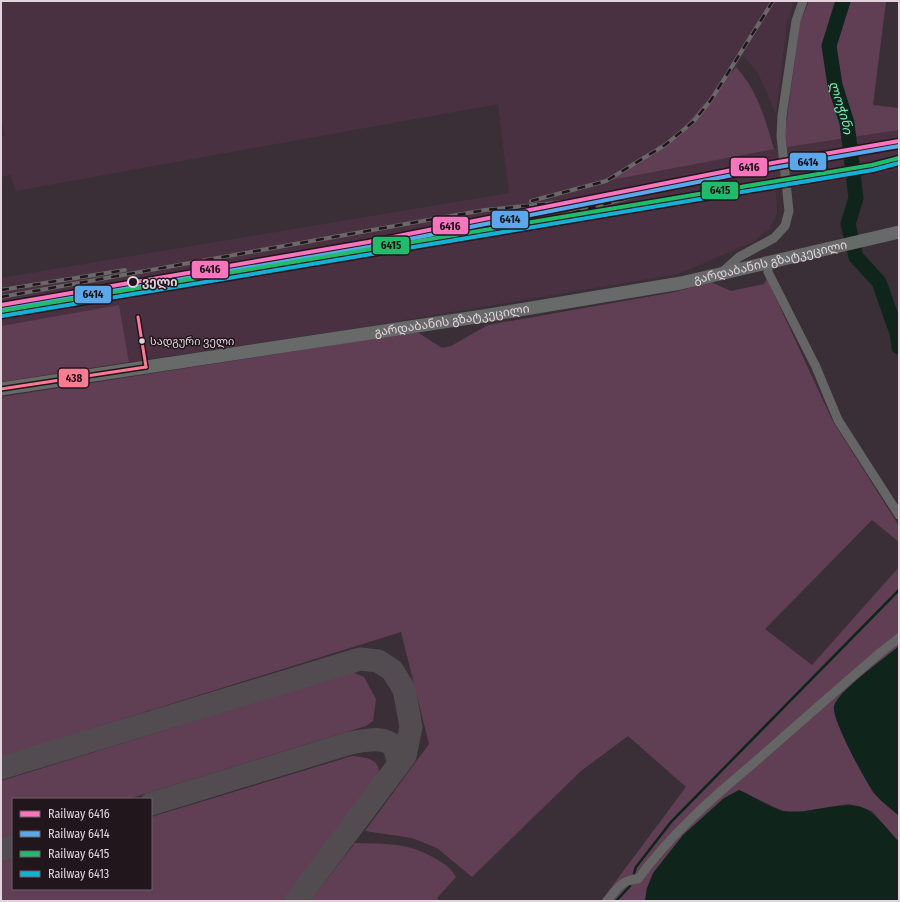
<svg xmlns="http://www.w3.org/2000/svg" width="900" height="902" font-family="'Fira Sans Condensed','Noto Sans Georgian',sans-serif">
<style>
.built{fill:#4a3141}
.green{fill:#603f54}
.water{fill:#0f251c}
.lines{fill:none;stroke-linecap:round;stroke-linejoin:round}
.stream{stroke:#0f251c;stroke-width:2.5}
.river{stroke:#0f251c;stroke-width:15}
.taxiway{stroke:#524c50;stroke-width:23}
.minor{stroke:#656565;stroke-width:9}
.secondary{stroke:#676a68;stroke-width:13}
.rail-casing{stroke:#6a6869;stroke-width:4}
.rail{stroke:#20161c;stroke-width:2.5;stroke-dasharray:8;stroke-linecap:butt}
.bus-1-casing{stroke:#20161c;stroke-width:6}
.bus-1{stroke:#fe7a93;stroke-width:3}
.rail-1-casing{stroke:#20161c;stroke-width:7}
.rail-2-casing{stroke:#20161c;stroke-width:7}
.rail-3-casing{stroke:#20161c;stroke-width:7}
.rail-4-casing{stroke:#20161c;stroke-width:7}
.rail-1{stroke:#fc73be;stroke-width:4}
.rail-2{stroke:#5aa8eb;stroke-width:4}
.rail-3{stroke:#20bc6c;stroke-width:4}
.rail-4{stroke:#13b2d5;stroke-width:4}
.stop-dot{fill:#20161c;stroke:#e2d3dc;stroke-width:2}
.bus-dot{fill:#e2d3dc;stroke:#20161c;stroke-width:1.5}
.labels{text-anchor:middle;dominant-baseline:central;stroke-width:3;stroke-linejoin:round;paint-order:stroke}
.bus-label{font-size:11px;fill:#e2d3dc;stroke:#20161c;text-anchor:start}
.street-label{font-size:12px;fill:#e2d3dc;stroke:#20161c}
.stop-label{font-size:12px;font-weight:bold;fill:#e2d3dc;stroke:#20161c;text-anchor:start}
.water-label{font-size:13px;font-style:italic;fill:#7bebb8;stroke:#20161c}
.line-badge{stroke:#20161c;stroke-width:1.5}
.pale-badge-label{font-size:11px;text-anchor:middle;font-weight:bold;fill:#111}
</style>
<rect width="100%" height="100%" fill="#3a2f37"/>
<polygon class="built" points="1,1 794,1 787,22 776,114 758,73 743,55 736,67 670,143 613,179 774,149 899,130 899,170 776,191 777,213 770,229 753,242 678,274 338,331 129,362 119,305 1,326 1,278 509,193 498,104 15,191 11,175 1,177 1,136 5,136 1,115"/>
<g class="green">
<polygon points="809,1 886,1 873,105 899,108 899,130 787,147 785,132 800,23"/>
<path d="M 736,67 C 758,91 765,119 774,149 L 611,180 L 670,143 Z"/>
<polygon points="767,279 832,420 899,526 899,542 872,520 765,629 812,665 899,567 899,646 842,693 836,719 851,751 873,793 899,816 899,842 872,811 849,804 800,812 783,811 739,790 647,888 645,901 601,901 686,787 628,736 581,771 472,877 437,848 412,838 365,831 429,744 401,632 1,757 1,397 417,332 442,348 451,346 488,325 675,292 711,282 731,291 764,284"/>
<polygon points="119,305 129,362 1,382 1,326"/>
<polygon points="352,672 364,677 376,699 373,721 366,726 128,799 13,799 13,834 1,838 1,781"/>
<path d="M 352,756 C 386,758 383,772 369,796 L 287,901 L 1,901 L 1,862 L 13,858 L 13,889 L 151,889 L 151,817 Z"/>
<path d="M 355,843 C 386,844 408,842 436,859 C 445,864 451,868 456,877 L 437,898 L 439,901 L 310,901 Z"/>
</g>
<g class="water">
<path d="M 899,646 L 899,816 C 891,808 879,801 873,791 C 864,779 831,718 834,706 C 839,690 885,658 899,646 Z"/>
<path d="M 739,790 C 753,796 768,807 783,811 C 794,813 806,811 817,809 C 868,800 866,805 899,842 L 899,901 L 645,901 L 647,888 L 653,873 L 683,835 L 724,798 Z"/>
</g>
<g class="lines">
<g class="stream">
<polyline points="634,873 636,867 671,822 899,590"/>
<polyline points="616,901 630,886"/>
</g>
<path class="river" id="s1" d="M 843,1 L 829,46 L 835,85 L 847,123 L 856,198 L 848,224 L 856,257 L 879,282 L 897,333 L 899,347"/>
<g class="taxiway">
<polyline points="1,768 360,659 378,661 392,670 404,689 411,727 405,756 296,901"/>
<path d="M 151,804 L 350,743 C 363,741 383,735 393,746 C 396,750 397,759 399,764"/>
<polyline points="1,850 13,846"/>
</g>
<g class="minor">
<polyline points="768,263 768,272 816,367 838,420 899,515"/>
<polyline points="721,273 739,257 774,238 785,226 789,211 781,136 782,116 796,21 803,1"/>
<path d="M 607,901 C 617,889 621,880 638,879 C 671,834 712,798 755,762 C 797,725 839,688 881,652 L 899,638"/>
</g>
<path class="secondary" id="s2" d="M 1,389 L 483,316 L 681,283 L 899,232"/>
<defs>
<g id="rail">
<polyline points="531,201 606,181 665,145 693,122 711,100 773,1"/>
<polyline points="557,217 732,170"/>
<polyline points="1,290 125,270"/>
<polyline points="1,297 428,220 485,210 563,202"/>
</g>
</defs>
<use href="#rail" class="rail-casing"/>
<use href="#rail" class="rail"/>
<defs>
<g id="bus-1">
<polyline points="138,317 146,367"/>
<polyline points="1,389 146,367"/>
</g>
</defs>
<use href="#bus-1" class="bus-1-casing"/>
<use href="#bus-1" class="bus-1"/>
<defs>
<polyline id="rail-1" points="1,305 368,242 732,170 899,141"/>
<polyline id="rail-2" points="2,310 369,247 733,175 899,146"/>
<polyline id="rail-3" points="1,311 872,165 899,158"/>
<polyline id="rail-4" points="2,316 873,170 899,163"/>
</defs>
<use href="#rail-1" class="rail-1-casing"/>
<use href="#rail-2" class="rail-2-casing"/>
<use href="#rail-3" class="rail-3-casing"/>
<use href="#rail-4" class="rail-4-casing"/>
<use href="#rail-1" class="rail-1"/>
<use href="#rail-2" class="rail-2"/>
<use href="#rail-3" class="rail-3"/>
<use href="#rail-4" class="rail-4"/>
</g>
<circle class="stop-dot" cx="133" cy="282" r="5"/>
<circle class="bus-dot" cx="142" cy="341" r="3.5"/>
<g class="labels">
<g class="bus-label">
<text x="150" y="341">სადგური ველი</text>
</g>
<g class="street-label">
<text stroke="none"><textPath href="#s2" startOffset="780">გარდაბანის გზატკეცილი</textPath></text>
<text stroke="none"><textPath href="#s2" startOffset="456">გარდაბანის გზატკეცილი</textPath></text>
</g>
<g class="stop-label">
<text x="142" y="282">ველი</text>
</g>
<g class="water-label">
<text stroke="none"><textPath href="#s1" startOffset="110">ლოჭინი</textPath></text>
</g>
</g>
<g class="line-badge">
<rect x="789" y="152" width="38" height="19" rx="4" fill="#5aa8eb"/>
<rect x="730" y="157" width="38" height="20" rx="4" fill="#fc73be"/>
<rect x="701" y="181" width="38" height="19" rx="4" fill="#20bc6c"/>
<rect x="491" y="210" width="38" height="19" rx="4" fill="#5aa8eb"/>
<rect x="432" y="216" width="37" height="19" rx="4" fill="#fc73be"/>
<rect x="372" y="236" width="38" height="19" rx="4" fill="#20bc6c"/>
<rect x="191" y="260" width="38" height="19" rx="4" fill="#fc73be"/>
<rect x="74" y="285" width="38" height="19" rx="4" fill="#5aa8eb"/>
<rect x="58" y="368" width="31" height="20" rx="4" fill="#fe7a93"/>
</g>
<g class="pale-badge-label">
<text x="808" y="166">6414</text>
<text x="749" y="171">6416</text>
<text x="720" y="194">6415</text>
<text x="510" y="223">6414</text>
<text x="450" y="230">6416</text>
<text x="391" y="249">6415</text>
<text x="210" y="273">6416</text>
<text x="93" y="298">6414</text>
<text x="74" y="382">438</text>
</g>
<rect width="900" height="902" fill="none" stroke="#e2d3dc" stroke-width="4"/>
<rect x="12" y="798" width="140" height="92" fill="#20161c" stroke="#6e6269"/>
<rect x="20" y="811" width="20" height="6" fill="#fc73be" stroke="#6e6269"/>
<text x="48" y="818" font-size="12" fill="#e2d3dc">Railway 6416</text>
<rect x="20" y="831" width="20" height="6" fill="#5aa8eb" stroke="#6e6269"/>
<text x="48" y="838" font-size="12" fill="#e2d3dc">Railway 6414</text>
<rect x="20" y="851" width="20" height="6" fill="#20bc6c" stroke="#6e6269"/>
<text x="48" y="858" font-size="12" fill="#e2d3dc">Railway 6415</text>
<rect x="20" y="871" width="20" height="6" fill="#13b2d5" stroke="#6e6269"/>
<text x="48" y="878" font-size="12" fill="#e2d3dc">Railway 6413</text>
</svg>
